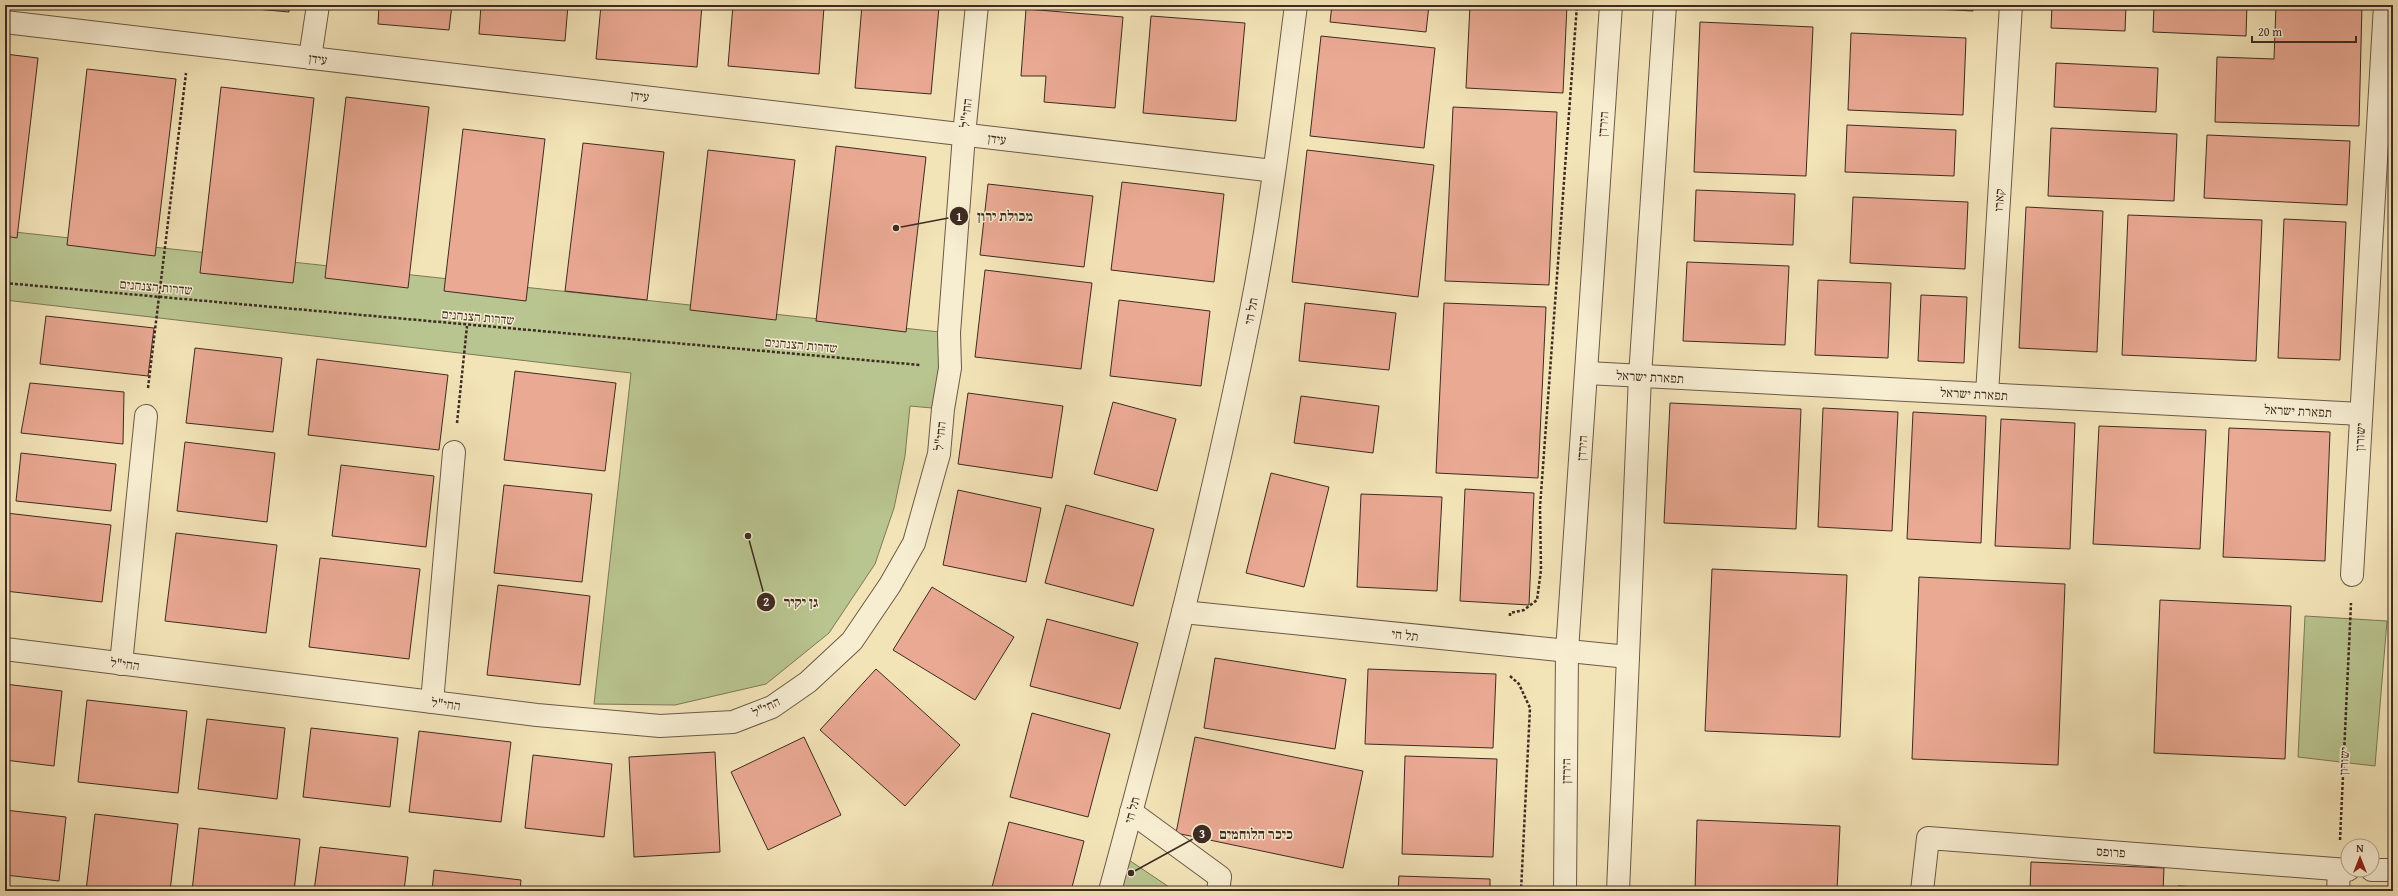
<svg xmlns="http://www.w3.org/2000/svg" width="2398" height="896" font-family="'Gentium Book Plus','Frank Ruhl Libre',serif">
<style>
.green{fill:#b9c590;stroke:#7c7858}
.building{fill:#eaa993;stroke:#3e2b21}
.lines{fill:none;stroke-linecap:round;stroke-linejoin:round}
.minor-casing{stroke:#6b5947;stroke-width:24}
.path{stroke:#3e2b21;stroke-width:2.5;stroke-dasharray:3 2;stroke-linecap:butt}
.minor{stroke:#f7edd1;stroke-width:22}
.labels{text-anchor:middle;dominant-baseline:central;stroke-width:3;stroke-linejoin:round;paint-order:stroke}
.street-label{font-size:13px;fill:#3e2b21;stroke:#f7edd1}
.leader{fill:none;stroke:#3e2b21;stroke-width:1.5}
.callout-dot{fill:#3e2b21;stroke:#f7edd1;stroke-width:1.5}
.mark-label{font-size:12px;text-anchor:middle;font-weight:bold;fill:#fff}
.callout-label{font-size:14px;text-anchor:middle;font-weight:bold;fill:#3e2b21;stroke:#f7edd1;stroke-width:3;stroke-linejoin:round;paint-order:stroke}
</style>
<rect width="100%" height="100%" fill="#f3e4b8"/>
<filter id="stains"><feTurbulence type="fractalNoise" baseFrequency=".005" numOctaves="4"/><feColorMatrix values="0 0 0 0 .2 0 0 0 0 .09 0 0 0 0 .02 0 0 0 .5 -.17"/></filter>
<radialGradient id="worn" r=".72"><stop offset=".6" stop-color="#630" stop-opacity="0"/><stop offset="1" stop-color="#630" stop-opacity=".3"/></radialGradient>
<g class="green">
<polygon points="5,231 949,333 943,409 910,406 905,456 894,508 875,564 829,633 766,684 675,705 594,704 631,373 5,300"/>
<polygon points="2305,616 2387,621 2375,766 2298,757"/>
<polygon points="1120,854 1175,891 1110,891"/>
</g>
<g class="building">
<polygon points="212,5 289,5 289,12"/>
<polygon points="379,5 452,5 449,30 378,24"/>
<polygon points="481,5 568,5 565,41 479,34"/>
<polygon points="601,5 702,5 697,67 596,59"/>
<polygon points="733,5 824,7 819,74 728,66"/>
<polygon points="862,5 939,7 931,94 855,88"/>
<polygon points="1332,5 1429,5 1426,32 1330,22"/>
<polygon points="1470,5 1567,5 1563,93 1466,88"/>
<polygon points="1699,5 1776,5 1775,8"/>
<polygon points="1896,5 1973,5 1973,11 1896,7"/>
<polygon points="2052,5 2126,5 2125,31 2051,28"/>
<polygon points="2154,5 2247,5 2246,36 2153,32"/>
<polygon points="2276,5 2362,5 2359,126 2215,122 2217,57 2274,59"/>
<polygon points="1026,9 1123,17 1115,108 1044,102 1046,76 1021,76"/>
<polygon points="1151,16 1245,23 1236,121 1143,113"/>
<polygon points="1700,22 1813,27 1806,176 1694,172"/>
<polygon points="1851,33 1966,38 1963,115 1848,110"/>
<polygon points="1321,36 1435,48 1424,148 1310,136"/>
<polygon points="5,54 38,58 17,238 5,236"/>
<polygon points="2056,63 2158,68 2156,112 2054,107"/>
<polygon points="87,69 176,79 155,256 67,245"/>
<polygon points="221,87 314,98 293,283 200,273"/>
<polygon points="346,97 429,107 408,288 325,278"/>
<polygon points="1453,107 1557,112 1549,285 1445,281"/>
<polygon points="1847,125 1956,130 1954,176 1845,172"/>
<polygon points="2051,128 2177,134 2174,201 2048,196"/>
<polygon points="463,129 545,139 526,301 444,291"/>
<polygon points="2207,135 2350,141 2347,205 2204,198"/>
<polygon points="583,143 664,152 647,300 565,291"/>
<polygon points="836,146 926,157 906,332 816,321"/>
<polygon points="708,150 795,160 776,320 690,310"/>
<polygon points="1307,150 1434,165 1418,297 1292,282"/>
<polygon points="1122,182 1224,194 1214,282 1111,270"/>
<polygon points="988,184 1093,196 1084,267 980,255"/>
<polygon points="1696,190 1795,194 1793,245 1694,241"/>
<polygon points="1853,197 1968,202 1965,269 1850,263"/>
<polygon points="2026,207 2103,211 2097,352 2019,348"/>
<polygon points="2128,215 2262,220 2256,361 2122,355"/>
<polygon points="2284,219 2346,222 2340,360 2278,358"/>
<polygon points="1687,262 1789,266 1785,345 1683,341"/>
<polygon points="985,270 1092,283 1081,369 975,357"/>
<polygon points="1818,280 1891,283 1888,358 1815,355"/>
<polygon points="1921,295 1967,297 1964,363 1918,361"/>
<polygon points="1119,300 1210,311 1201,386 1110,376"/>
<polygon points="1305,303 1396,313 1389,370 1299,361"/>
<polygon points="1444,303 1546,307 1538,478 1436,473"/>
<polygon points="46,316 154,328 148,376 40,364"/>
<polygon points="195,348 282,358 273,432 186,423"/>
<polygon points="317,359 448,375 439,450 308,435"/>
<polygon points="515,371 616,383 605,471 504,460"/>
<polygon points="30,383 124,392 123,444 21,433"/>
<polygon points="968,393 1063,406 1052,478 958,464"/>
<polygon points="1301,396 1379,406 1373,453 1294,443"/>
<polygon points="1113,402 1176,419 1157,491 1094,474"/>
<polygon points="1670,403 1801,409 1796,529 1664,523"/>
<polygon points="1823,408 1898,412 1892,531 1818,527"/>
<polygon points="1913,412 1986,416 1981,543 1907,539"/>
<polygon points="2001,419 2075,423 2070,549 1995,546"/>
<polygon points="2099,426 2206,430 2200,549 2093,544"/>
<polygon points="2229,428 2330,432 2325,561 2223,557"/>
<polygon points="185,442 275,453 267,522 177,511"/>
<polygon points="21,453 116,464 111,511 16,501"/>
<polygon points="341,465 434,476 426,547 332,536"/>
<polygon points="1271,473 1329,487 1304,587 1246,573"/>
<polygon points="504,485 592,494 582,582 494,573"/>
<polygon points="1465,489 1534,493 1529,605 1460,601"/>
<polygon points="958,490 1041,508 1026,582 943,565"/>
<polygon points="1361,494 1442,497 1437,591 1357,587"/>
<polygon points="1066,505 1154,529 1133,606 1045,583"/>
<polygon points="6,513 111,525 102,602 5,591"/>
<polygon points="176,533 277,545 266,633 165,621"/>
<polygon points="320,558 420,569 409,659 309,647"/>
<polygon points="1712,569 1847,575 1840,737 1705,731"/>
<polygon points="1919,577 2065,584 2058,765 1912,759"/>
<polygon points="498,585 590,596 580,685 487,675"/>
<polygon points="932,587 1014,637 975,700 893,650"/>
<polygon points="2160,600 2291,606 2285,759 2154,753"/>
<polygon points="1047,619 1138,643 1120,709 1030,686"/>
<polygon points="1215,658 1346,679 1335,749 1204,728"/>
<polygon points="876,669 960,745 905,806 820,730"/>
<polygon points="1368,669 1496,674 1493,748 1365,744"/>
<polygon points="5,684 62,691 54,766 5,760"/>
<polygon points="87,700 187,711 178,793 78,782"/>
<polygon points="1032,713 1110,734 1088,817 1010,797"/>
<polygon points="207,719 285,728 277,799 198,789"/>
<polygon points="311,728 398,738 390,807 303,797"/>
<polygon points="419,731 511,742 501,822 409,812"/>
<polygon points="804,737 841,815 768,850 731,772"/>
<polygon points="1195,737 1363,771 1343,868 1176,833"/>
<polygon points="715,752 720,852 634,857 629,757"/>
<polygon points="533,755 612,764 604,837 525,828"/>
<polygon points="1405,756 1497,759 1493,857 1402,854"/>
<polygon points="5,810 66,817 59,881 5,875"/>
<polygon points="95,814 178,824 170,891 86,891"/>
<polygon points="1697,820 1840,826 1837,891 1695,891"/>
<polygon points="1009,822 1084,841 1071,891 991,891"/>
<polygon points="199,828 300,839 294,891 192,891"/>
<polygon points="320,847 408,857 404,891 314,891"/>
<polygon points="2031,862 2164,868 2163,891 2030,891"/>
<polygon points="434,870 521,880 520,891 432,891"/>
<polygon points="1399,876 1490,879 1490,891 1398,891"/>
<polygon points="2178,886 2285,891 2178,891"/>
</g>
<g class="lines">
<defs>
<g id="minor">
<polyline points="5,22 1274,171"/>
<polyline points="310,58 318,5"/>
<polyline points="1587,373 2361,414"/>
<polyline points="1987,394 2011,5"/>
<polyline points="2352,575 2385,5"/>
<polyline points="1183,612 1628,657"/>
<polyline points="5,649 537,715 660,726 733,722 772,707 808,682 852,641 890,585 914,543 939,454 943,409 950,368 949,333 964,135 977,5"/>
<polyline points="121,664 146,416"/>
<polyline points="432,702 454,452"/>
<polyline points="1131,812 1220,877 1218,891"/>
<polyline points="2372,870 2393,870"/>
<path d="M 1110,891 C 1162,699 1212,506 1251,311 C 1271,210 1283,107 1296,5"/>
<polyline points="1565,891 1567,651 1611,5"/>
<polyline points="1618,891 1640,376 1665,5"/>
<polyline points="1922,891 1928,838 2348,870"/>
<polyline points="2338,891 2339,870"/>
</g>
</defs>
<use href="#minor" class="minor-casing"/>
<g class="path">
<polyline points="5,283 920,365"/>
<polyline points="148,388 186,73"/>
<polyline points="457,423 467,326"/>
<polyline points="1510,616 1510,613 1524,610 1537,600 1541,570 1540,507 1577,5"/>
<polyline points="1510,676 1519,684 1530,708 1521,891"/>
<polyline points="2340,840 2351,603"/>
</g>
<use href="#minor" class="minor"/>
</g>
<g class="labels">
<g class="street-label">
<text transform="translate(318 59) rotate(7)">עידן</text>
<text transform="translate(640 96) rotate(7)">עידן</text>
<text transform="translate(966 113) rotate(-84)">החי"ל</text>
<text transform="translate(1603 124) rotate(-86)">הירדן</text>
<text transform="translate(997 139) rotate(7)">עידן</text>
<text transform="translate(1999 200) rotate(-86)">קארו</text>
<text transform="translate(156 287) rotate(5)">שדרות הצנחנים</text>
<text transform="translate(1251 311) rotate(-79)">תל חי</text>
<text transform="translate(478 317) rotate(5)">שדרות הצנחנים</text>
<text transform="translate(801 345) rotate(5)">שדרות הצנחנים</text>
<text transform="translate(1650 377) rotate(3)">תפארת ישראל</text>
<text transform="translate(1974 394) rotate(3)">תפארת ישראל</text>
<text transform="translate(2298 411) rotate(3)">תפארת ישראל</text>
<text transform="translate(940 436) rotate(-84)">החי"ל</text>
<text transform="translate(2360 437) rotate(-87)">ישורון</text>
<text transform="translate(1582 448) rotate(-86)">הירדן</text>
<text transform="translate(1405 635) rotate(6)">תל חי</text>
<text transform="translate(125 664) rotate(7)">החי"ל</text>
<text transform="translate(446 704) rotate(7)">החי"ל</text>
<text transform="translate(766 707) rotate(-26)">החי"ל</text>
<text transform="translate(2344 761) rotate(-87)">ישורון</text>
<text transform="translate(1566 771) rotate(-89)">הירדן</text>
<text transform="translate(1132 810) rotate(-75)">תל חי</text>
<text transform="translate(2111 852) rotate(4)">פרופס</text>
</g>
</g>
<path class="leader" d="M896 228L959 216M748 536L766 602M1131 873L1202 834"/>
<g class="callout-dot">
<circle cx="896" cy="228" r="4"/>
<circle cx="748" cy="536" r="4"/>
<circle cx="1131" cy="873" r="4"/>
<circle cx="959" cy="216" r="10"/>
<circle cx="766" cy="602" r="10"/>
<circle cx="1202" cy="834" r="10"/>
</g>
<g class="mark-label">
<text x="959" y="221">1</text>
<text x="766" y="606">2</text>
<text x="1202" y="838">3</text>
</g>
<g class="callout-label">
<text x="1005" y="221">מכולת ירון</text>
<text x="801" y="607">גן יקיר</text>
<text x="1256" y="839">כיכר הלוחמים</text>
</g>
<rect width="2398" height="896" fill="none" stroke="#f3e4b8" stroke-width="20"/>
<rect x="6" y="6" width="2386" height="884" fill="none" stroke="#3e2b21" stroke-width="2"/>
<rect x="10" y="10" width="2378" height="876" fill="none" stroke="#3e2b21"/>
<g transform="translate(2360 858)"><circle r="19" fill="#f7edd1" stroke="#ad9f8b"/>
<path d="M0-3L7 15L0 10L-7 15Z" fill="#8f2418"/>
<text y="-6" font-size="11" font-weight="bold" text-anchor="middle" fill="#3e2b21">N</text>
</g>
<path d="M2252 36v6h104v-6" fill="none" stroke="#3e2b21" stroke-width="2"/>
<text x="2258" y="36" font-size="12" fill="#3e2b21" stroke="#f7edd1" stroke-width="3" paint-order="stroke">20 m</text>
<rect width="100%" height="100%" filter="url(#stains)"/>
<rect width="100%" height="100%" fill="url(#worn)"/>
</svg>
